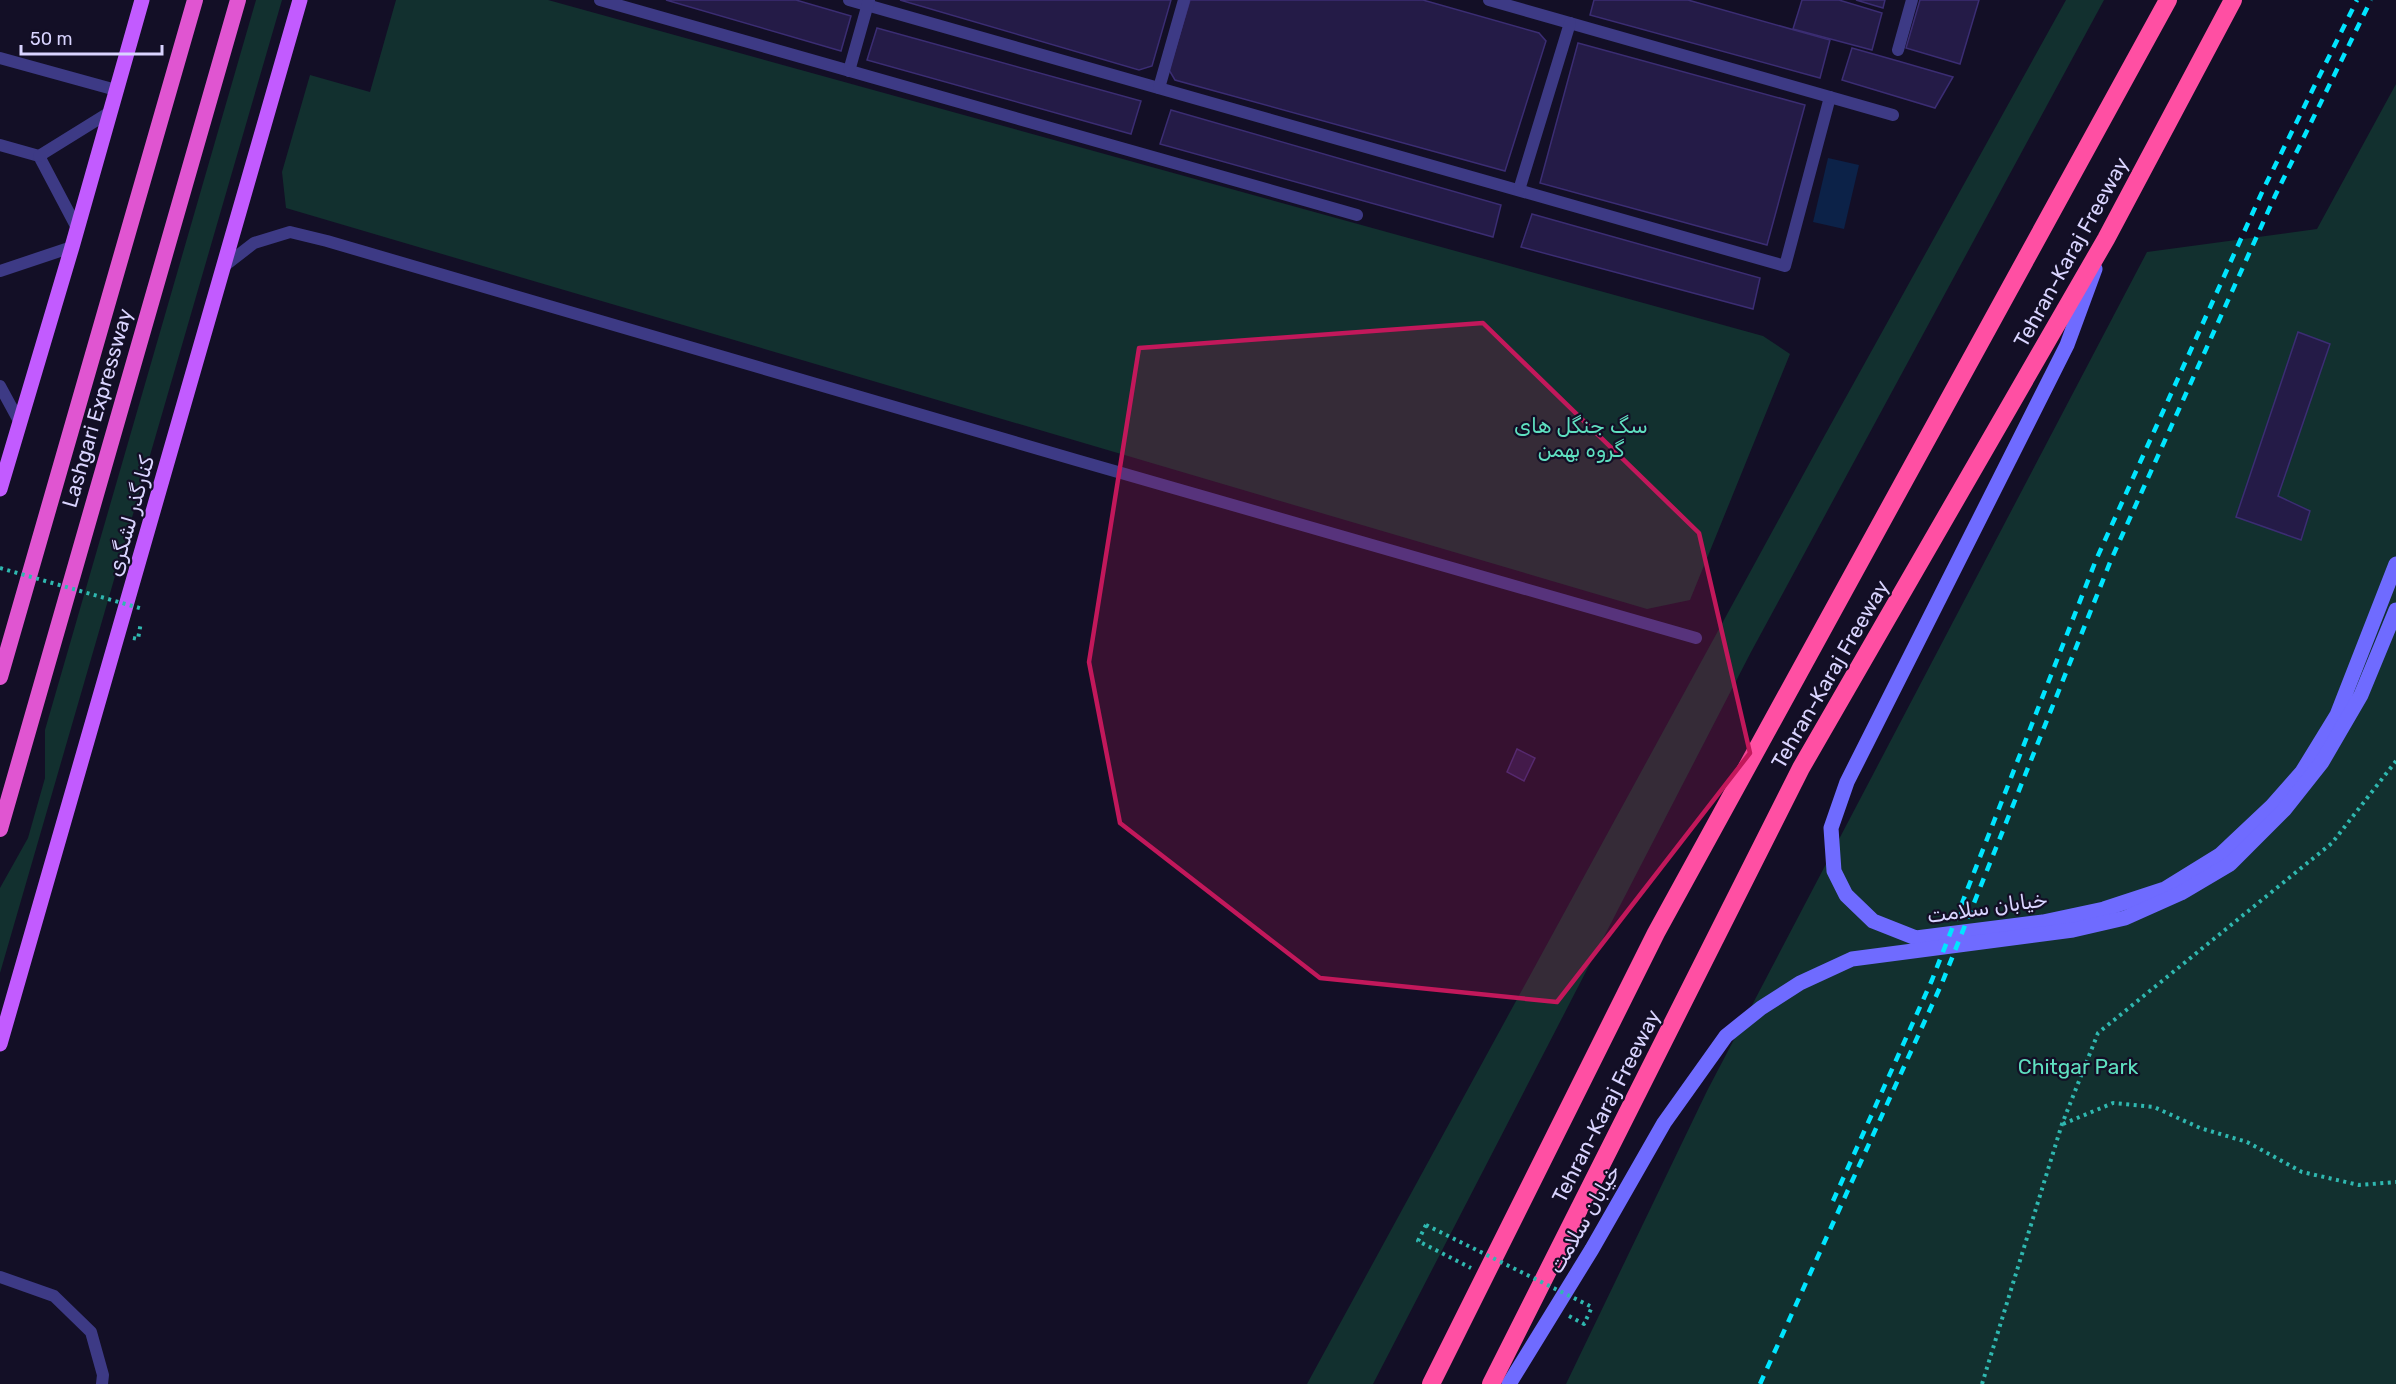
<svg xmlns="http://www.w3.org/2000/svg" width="2396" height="1384" font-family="Rubik,Vazirmatn,sans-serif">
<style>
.green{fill:#12302f}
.water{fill:#0c2248}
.building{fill:#241b47;stroke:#3b2d73;stroke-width:1.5}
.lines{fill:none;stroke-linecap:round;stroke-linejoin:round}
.path{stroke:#2fb8b0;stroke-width:4;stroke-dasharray:3 4.5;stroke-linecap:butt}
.service{stroke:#3d3a85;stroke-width:12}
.secondary{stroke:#6f6bff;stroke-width:15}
.primary{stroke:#c25bff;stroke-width:15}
.trunk{stroke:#e055d1;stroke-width:16}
.motorway{stroke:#ff4fa3;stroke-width:18}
.rail{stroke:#00e5ff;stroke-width:4.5;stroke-dasharray:9 8;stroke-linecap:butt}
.path-bridge{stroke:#2fb8b0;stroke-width:4;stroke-dasharray:3 4.5;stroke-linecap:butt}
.marked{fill:#c2185b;fill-opacity:0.2;stroke:#c2185b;stroke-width:4.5;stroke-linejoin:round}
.labels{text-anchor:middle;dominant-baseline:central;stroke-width:4.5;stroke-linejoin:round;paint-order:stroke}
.street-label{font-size:21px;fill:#d9d4ff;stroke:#130f26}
.park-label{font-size:21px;fill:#5fe0c0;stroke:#130f26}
</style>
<rect width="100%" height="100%" fill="#130f26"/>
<g class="green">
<polygon points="256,0 282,0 0,973 0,888 28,838 45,778 45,730"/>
<polygon points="396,0 548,0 1763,336 1790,354 1690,600 1647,609 286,208 282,172 310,75 370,92"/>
<polygon points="2066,0 2104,0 1751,652 1373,1384 1307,1384 1820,444"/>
<polygon points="2396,84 2396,1384 1566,1384 1707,1091 2147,252 2317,229"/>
</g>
<polygon class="water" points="1828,158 1859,165 1844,229 1813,222"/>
<g class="building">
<polygon points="666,0 796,0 851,16 841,51"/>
<polygon points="900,0 1171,0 1152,66 1139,70"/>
<polygon points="1190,0 1423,0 1539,33 1546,41 1505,171 1175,80 1169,70"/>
<polygon points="1594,0 1688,0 1830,40 1820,78 1590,15"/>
<polygon points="1802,0 1839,0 1882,13 1872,50 1793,29"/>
<polygon points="1856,0 1885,0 1883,8"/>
<polygon points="1920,0 1979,0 1960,64 1906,48"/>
<polygon points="877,28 1141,101 1131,134 867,60"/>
<polygon points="1578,43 1805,105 1767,245 1540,183"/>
<polygon points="1852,48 1898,61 1953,77 1935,108 1842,80"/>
<polygon points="1171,110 1501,205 1493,237 1160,144"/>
<polygon points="1532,214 1760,278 1753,309 1521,247"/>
<polygon points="2298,332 2330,344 2278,496 2310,511 2301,540 2236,517"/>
<polygon points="1517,749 1535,758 1524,781 1507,772"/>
</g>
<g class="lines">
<g class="path">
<polyline points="133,638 138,639 141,622"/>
<polyline points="2063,1124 2113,1103 2154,1107 2200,1128 2247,1142 2302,1172 2359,1185 2396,1182"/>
<polyline points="1426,1225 1418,1241 1471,1268"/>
<polyline points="1569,1316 1584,1324 1592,1307"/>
<polyline points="1982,1384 2062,1124 2098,1033 2332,843 2396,761"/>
</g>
<g class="service">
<polyline points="600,0 1357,215"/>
<polyline points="849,0 1785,266 1830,97"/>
<polyline points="1489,0 1893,115"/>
<polyline points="1898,50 1912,0"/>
<polyline points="0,58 116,90"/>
<polyline points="849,71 869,0"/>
<polyline points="1159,88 1184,0"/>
<polyline points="0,145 39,156 77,228"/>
<polyline points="39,156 110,112"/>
<polyline points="1519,190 1570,23"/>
<polyline points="223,267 254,243 290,232 327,241 1076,460 1696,638"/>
<polyline points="0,271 72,247"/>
<polyline points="0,386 19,421"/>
<polyline points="0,1277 54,1296 91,1332 103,1375 102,1384"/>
</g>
<g class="secondary">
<polyline points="2095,269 2067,345 1847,782 1831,828 1834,871 1846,895 1873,921 1916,938 2043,922 2104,909 2165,889 2220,855 2272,806 2302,772 2337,715 2396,564"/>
<polyline points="1509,1384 1592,1249 1664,1123 1726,1036 1761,1008 1800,983 1852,959 2073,930 2125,918 2181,893 2230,864 2284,810 2322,762 2361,695 2396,610"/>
</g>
<g class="primary">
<polyline points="0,489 72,247 142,0"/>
<polyline points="0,1044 300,0"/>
</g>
<g class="trunk">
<polyline points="0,677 195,0"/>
<polyline points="0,829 238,0"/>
</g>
<g class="motorway">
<polyline points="1431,1384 1656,933 2168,0"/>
<polyline points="1491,1384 1801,768 2106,239 2233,0"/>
</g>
<g class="rail">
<polyline points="1833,1201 1932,980 2096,560 2263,190 2357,0"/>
<polyline points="1760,1384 1942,983 2111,560 2275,196 2371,0"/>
</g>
<g class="path-bridge">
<polyline points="0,568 143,609"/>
<polyline points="1426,1225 1592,1307"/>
</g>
</g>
<path class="marked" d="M 1483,323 L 1699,533 L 1750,753 L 1557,1002 L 1320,978 L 1120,823 L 1089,662 L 1139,348 Z"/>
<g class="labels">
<g class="street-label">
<text transform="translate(2071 252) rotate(-61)">Tehran-Karaj Freeway</text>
<text transform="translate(97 408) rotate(-74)">Lashgari Expressway</text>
<text transform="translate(130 516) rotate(-74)">کنارگذر لشگری</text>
<text transform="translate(1830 674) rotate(-60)">Tehran-Karaj Freeway</text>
<text transform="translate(1987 907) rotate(-8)">خیابان سلامت</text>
<text transform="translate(1606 1106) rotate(-63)">Tehran-Karaj Freeway</text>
<text transform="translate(1584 1219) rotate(-60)">خیابان سلامت</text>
</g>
<g class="park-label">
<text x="1581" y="425">سگ جنگل های<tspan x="1581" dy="24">گروه بهمن</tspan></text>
<text x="2078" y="1066">Chitgar Park</text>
</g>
</g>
<path d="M21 45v9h141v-9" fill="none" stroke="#d9d4ff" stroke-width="3"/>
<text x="30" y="45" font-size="18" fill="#d9d4ff" stroke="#130f26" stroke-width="4.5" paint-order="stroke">50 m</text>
</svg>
